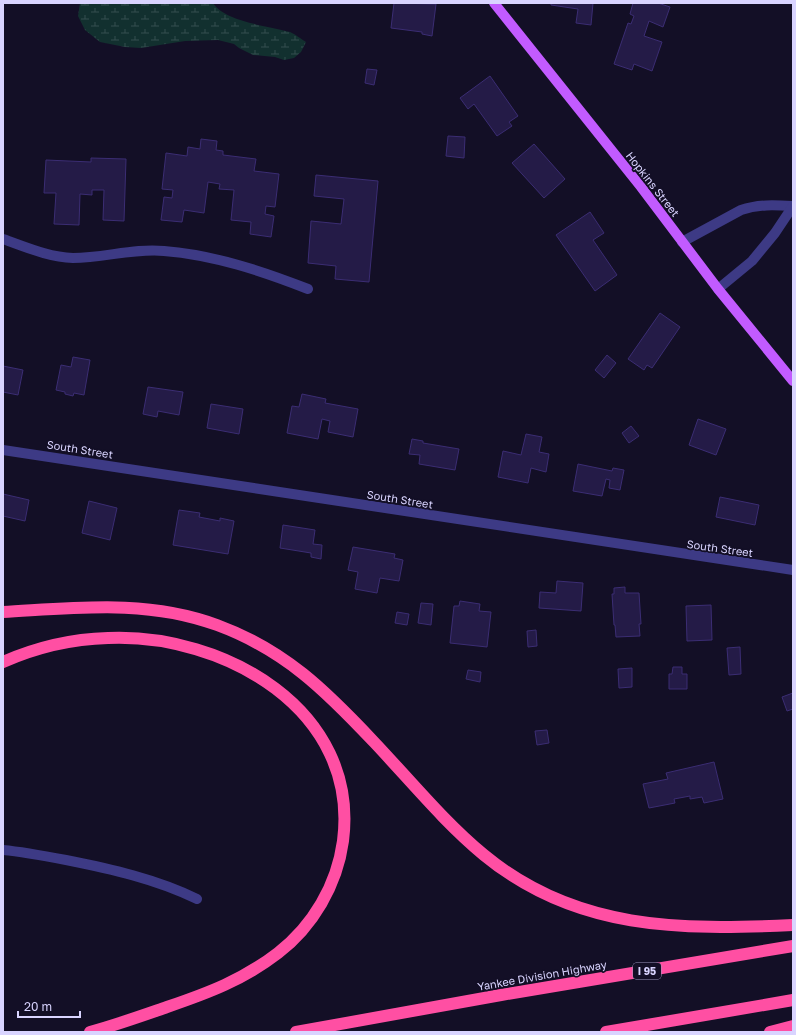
<svg xmlns="http://www.w3.org/2000/svg" width="796" height="1035" font-family="'Golos Text',sans-serif">
<style>
.wetland{fill:url(#wetland-marsh)}
.building{fill:#241b47;stroke:#3b2d73}
.lines{fill:none;stroke-linecap:round;stroke-linejoin:round}
.minor{stroke:#3d3a85;stroke-width:10}
.major{stroke:#c25bff;stroke-width:10}
.highway{stroke:#ff4fa3;stroke-width:12}
.labels{text-anchor:middle;dominant-baseline:central;stroke-width:3.5;stroke-linejoin:round;paint-order:stroke}
.shield{fill:#130f26;stroke:#9e99be;stroke-width:1}
.shield-label{font-size:10px;font-weight:bold;fill:#d9d4ff}
.street-label{font-size:11px;fill:#d9d4ff;stroke:#130f26}
</style>
<defs>
<pattern id="wetland-marsh" width="20" height="14" patternUnits="userSpaceOnUse"><rect width="20" height="14" fill="#12302f"/><path d="M1 5h8M5 5V1M11 12h8M15 12V8" fill="none" stroke="#344d4e"/></pattern>
</defs>
<rect width="100%" height="100%" fill="#130f26"/>
<path class="wetland" d="M 80,3 L 213,3 C 225,22 269,26 290,32 C 295,34 301,39 306,42 L 301,52 L 294,58 L 284,60 L 275,57 L 253,55 L 239,48 L 234,44 L 218,40 L 185,41 L 141,48 L 125,47 L 100,42 L 85,30 L 78,16 Z"/>
<g class="building">
<polygon points="394,3 436,4 432,36 422,34 422,32 391,28"/>
<polygon points="551,3 593,3 591,25 576,23 578,9 551,5"/>
<polygon points="633,3 658,3 670,7 663,27 649,21 644,36 662,42 652,71 634,64 632,70 614,64 628,23 631,24 634,16 630,14"/>
<polygon points="367,69 377,70 374,85 365,83"/>
<polygon points="490,76 518,116 509,122 512,126 497,136 474,104 468,109 460,98"/>
<polygon points="448,136 465,137 464,158 446,156"/>
<polygon points="201,139 217,141 216,150 223,151 223,155 256,159 254,171 279,174 275,207 266,206 265,214 274,216 271,237 250,234 251,222 231,220 234,190 219,189 220,184 208,182 204,213 184,210 182,222 161,220 164,197 172,198 173,190 162,189 166,153 187,156 188,147 200,149"/>
<polygon points="534,144 565,179 544,198 512,163"/>
<polygon points="91,158 126,159 124,221 103,220 104,190 92,190 92,195 80,194 79,225 54,224 56,193 44,193 46,160 91,162"/>
<polygon points="316,175 378,181 369,282 335,279 336,266 308,263 311,221 341,224 344,199 314,196"/>
<polygon points="590,212 604,233 593,240 617,275 595,291 556,235"/>
<polygon points="660,313 680,327 652,368 647,365 644,370 628,359"/>
<polygon points="607,355 616,363 604,378 595,370"/>
<polygon points="73,357 90,360 84,395 74,393 73,396 65,394 65,392 56,390 61,365 71,367"/>
<polygon points="3,366 23,370 18,395 3,392"/>
<polygon points="148,387 183,392 179,415 158,411 157,417 143,414"/>
<polygon points="302,394 326,399 325,403 358,409 353,437 328,432 330,421 322,419 318,439 287,433 292,406 299,407"/>
<polygon points="211,404 243,409 239,434 207,428"/>
<polygon points="698,419 726,429 716,455 689,445"/>
<polygon points="631,426 639,436 629,443 622,433"/>
<polygon points="526,434 542,437 539,452 549,454 546,472 531,468 528,483 498,477 503,451 521,455"/>
<polygon points="412,439 423,441 423,443 459,449 455,470 419,464 420,455 409,454"/>
<polygon points="578,464 612,471 613,468 624,470 620,490 609,488 610,480 606,479 602,496 573,491"/>
<polygon points="3,494 29,500 25,521 3,516"/>
<polygon points="720,497 759,505 755,525 716,517"/>
<polygon points="89,501 117,508 110,540 82,533"/>
<polygon points="179,510 200,513 199,517 220,521 220,518 234,521 228,554 173,545"/>
<polygon points="283,525 315,530 313,544 322,545 321,559 311,557 311,553 280,548"/>
<polygon points="353,547 395,554 394,558 403,560 399,581 380,578 377,593 355,589 358,572 348,570"/>
<polygon points="557,581 583,583 581,611 539,608 540,592 556,593"/>
<polygon points="625,587 625,593 639,593 641,624 639,624 640,636 616,637 615,625 614,625 612,594 614,594 614,588"/>
<polygon points="460,601 480,604 479,611 491,612 487,647 450,643 454,606 459,606"/>
<polygon points="421,603 433,604 431,625 418,623"/>
<polygon points="711,605 712,640 687,641 686,606"/>
<polygon points="397,612 409,614 407,625 395,623"/>
<polygon points="536,630 537,646 528,647 527,631"/>
<polygon points="740,647 741,674 729,675 727,648"/>
<polygon points="673,667 682,667 682,674 687,674 687,689 669,689 669,674 672,674"/>
<polygon points="632,668 632,687 619,688 618,669"/>
<polygon points="468,670 481,672 480,682 466,679"/>
<polygon points="793,693 793,709 787,711 782,697"/>
<polygon points="547,730 549,743 537,745 535,731"/>
<polygon points="714,762 723,799 704,803 702,797 690,799 690,796 674,799 675,803 649,808 643,784 668,779 666,773"/>
</g>
<g class="lines">
<g class="minor">
<path d="M 3,239 C 26,247 48,257 73,258 C 104,258 134,248 164,251 C 214,255 262,271 308,289"/>
<path d="M 682,242 L 741,210 C 758,204 775,205 793,206"/>
<polyline points="718,289 752,261 775,233 793,206"/>
<polyline points="3,450 793,570"/>
<path d="M 3,850 C 24,852 45,856 66,860 C 111,869 156,879 197,899"/>
</g>
<polyline class="major" points="494,3 641,187 718,289 793,381"/>
<g class="highway">
<path d="M 3,612 C 76,608 147,599 217,625 C 285,650 326,691 374,742 C 410,780 444,822 484,855 C 576,931 681,930 793,925"/>
<path d="M 3,662 C 37,647 71,639 108,638 C 224,633 360,710 343,841 C 337,885 313,926 278,953 C 243,980 208,993 167,1007 C 141,1016 116,1025 90,1032"/>
<polyline points="296,1032 501,995 793,946"/>
<polyline points="606,1032 793,1000"/>
<polyline points="770,1032 793,1026"/>
</g>
</g>
<g class="labels">
<rect class="shield" x="633" y="963" width="28" height="16" rx="3"/>
<g class="shield-label">
<text x="647" y="971">I 95</text>
</g>
<g class="street-label">
<text transform="translate(653 184) rotate(52)">Hopkins Street</text>
<text transform="translate(80 449) rotate(9)">South Street</text>
<text transform="translate(400 499) rotate(9)">South Street</text>
<text transform="translate(720 548) rotate(8)">South Street</text>
<text transform="translate(542 975) rotate(-10)">Yankee Division Highway</text>
</g>
</g>
<rect width="796" height="1035" fill="none" stroke="#d9d4ff" stroke-width="8"/>
<path d="M18 1011v6h62v-6" fill="none" stroke="#d9d4ff" stroke-width="2"/>
<text x="24" y="1011" font-size="12" fill="#d9d4ff" stroke="#130f26" stroke-width="3" paint-order="stroke">20 m</text>
</svg>
